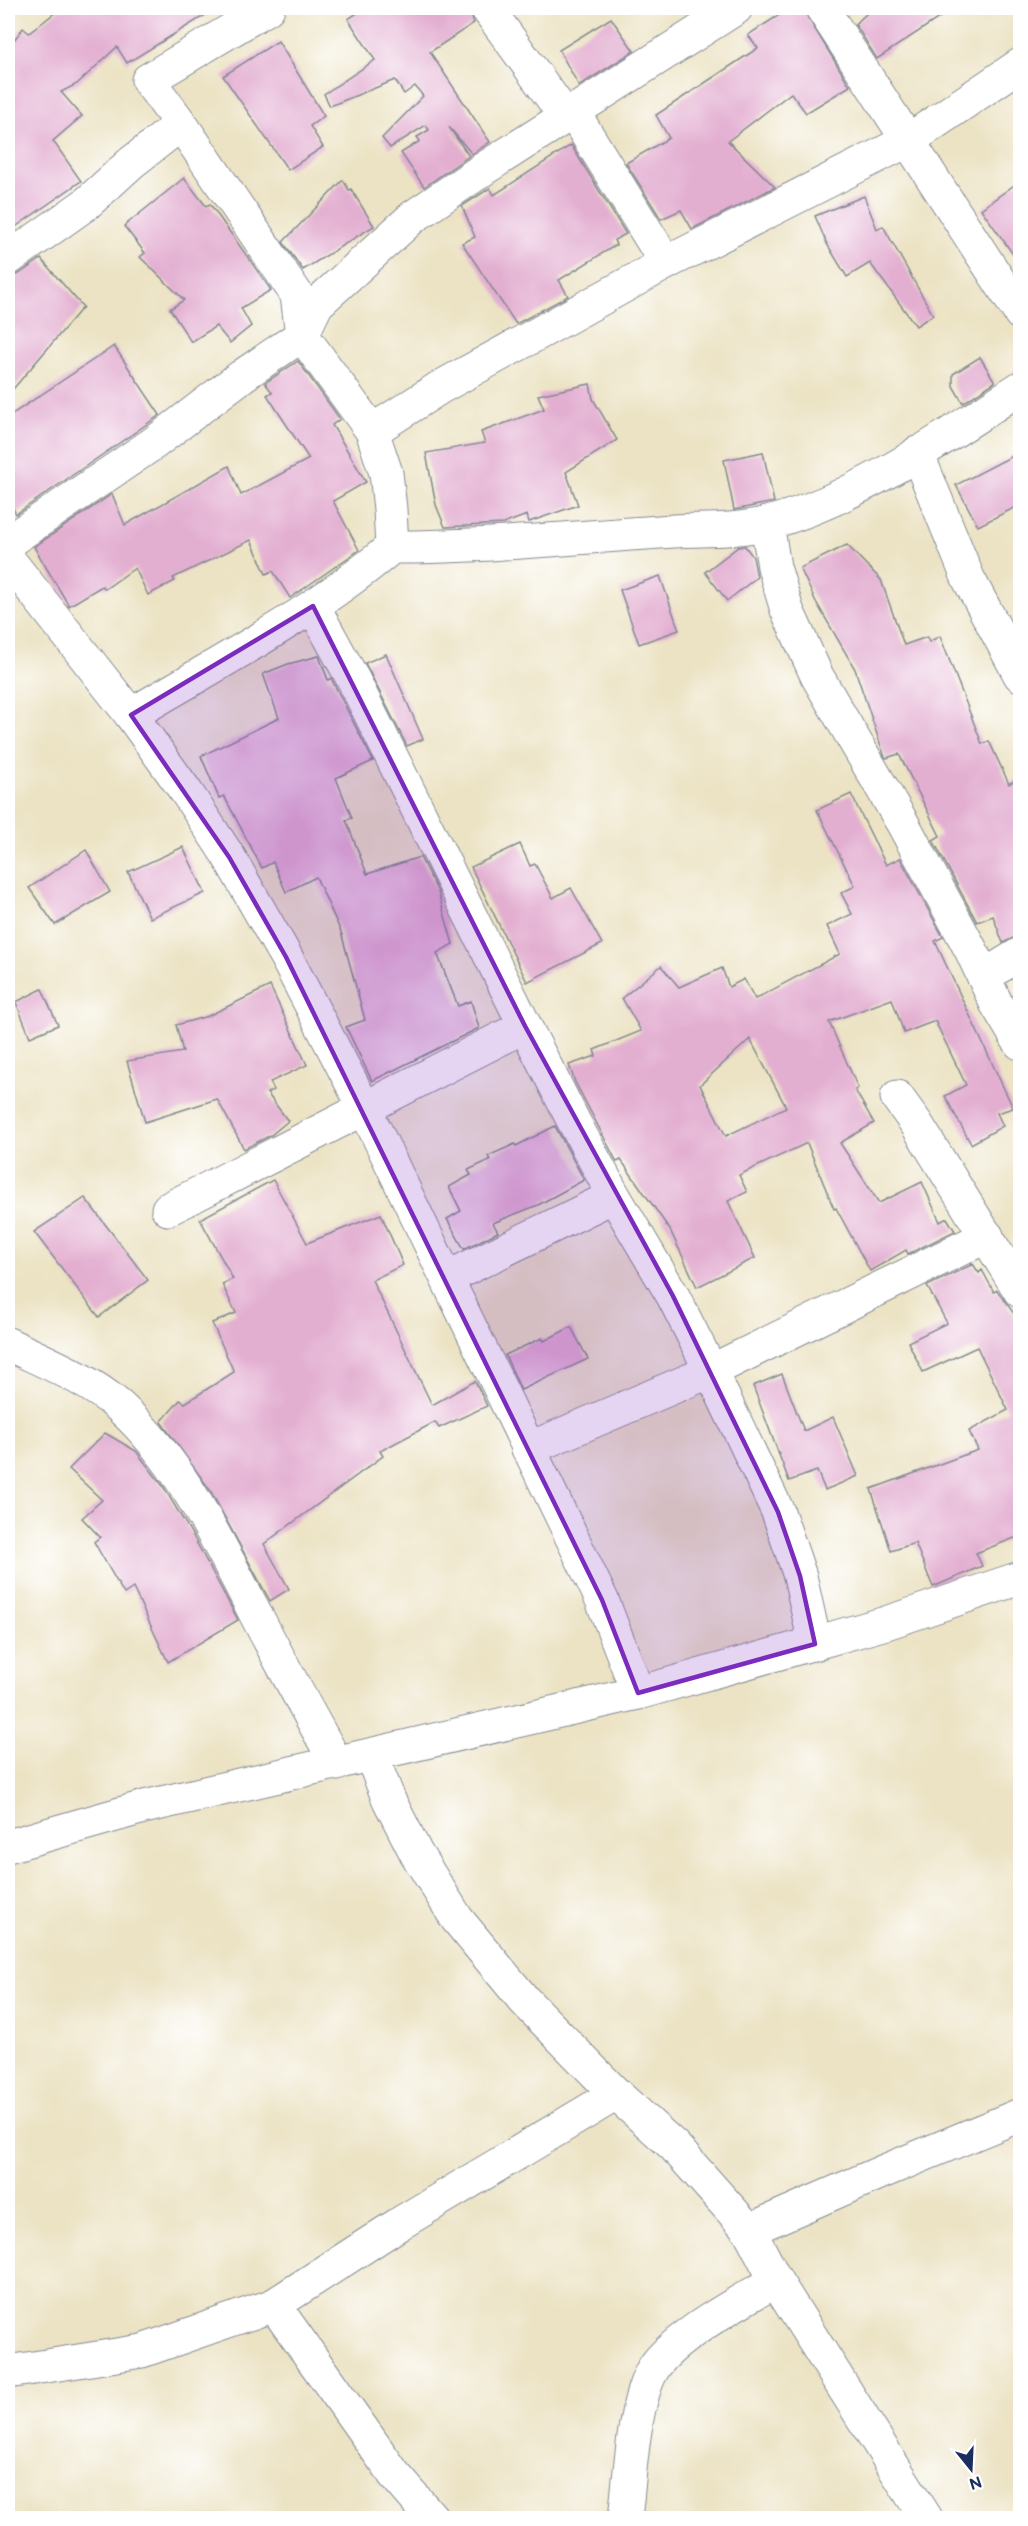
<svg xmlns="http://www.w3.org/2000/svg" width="1028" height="2526" font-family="'Balsamiq Sans',sans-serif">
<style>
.building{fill:#e3afd1;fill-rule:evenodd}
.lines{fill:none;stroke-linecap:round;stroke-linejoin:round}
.minor-casing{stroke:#848991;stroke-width:35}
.minor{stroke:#fff;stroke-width:33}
.marked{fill:#7b2cbf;fill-opacity:0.2;stroke:#7b2cbf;stroke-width:4.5;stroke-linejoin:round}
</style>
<rect width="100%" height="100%" fill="#fff"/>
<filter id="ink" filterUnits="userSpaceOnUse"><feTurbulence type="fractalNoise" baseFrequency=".0167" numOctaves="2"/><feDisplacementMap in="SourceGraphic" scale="12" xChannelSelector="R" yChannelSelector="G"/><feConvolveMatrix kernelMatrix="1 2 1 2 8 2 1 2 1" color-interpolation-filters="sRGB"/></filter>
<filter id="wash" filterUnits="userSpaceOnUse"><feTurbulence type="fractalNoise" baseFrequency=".008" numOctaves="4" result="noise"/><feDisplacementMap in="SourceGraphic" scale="24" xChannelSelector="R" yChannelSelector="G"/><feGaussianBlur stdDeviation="1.35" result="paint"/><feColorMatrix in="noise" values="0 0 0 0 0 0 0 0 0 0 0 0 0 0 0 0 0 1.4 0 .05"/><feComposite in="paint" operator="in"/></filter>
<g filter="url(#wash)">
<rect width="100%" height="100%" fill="#ece3c4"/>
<g id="blocks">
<g class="building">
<polygon points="61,8 217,8 127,63 117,47 77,84 61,92 82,116 53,141 81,181 14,228 16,230 8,236 8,48 23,28 29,33"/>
<polygon points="365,8 469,8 474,23 430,52 490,142 472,154 449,127 469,156 424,187 401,153 420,141 417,137 429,130 426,125 390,148 382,138 423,96 415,86 404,94 395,80 330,106 324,94 375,60 348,19"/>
<polygon points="790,8 802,8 850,86 806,113 791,93 728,141 775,187 692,229 681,210 661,219 626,163 669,138 656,115 758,48 748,35"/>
<polygon points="873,8 954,8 877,59 855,24"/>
<polygon points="611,18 634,51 579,86 559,50"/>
<polygon points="278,41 324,116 310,126 323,147 288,170 223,76"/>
<polygon points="571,145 626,234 614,240 616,245 559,280 568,296 516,324 462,243 475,237 462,206 490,188 494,195"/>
<polygon points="184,178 206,206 210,204 271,290 241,308 251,326 230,343 216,326 191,342 170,309 184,300 140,257 145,253 124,226"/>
<polygon points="343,180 349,190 351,189 374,226 303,270 283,242"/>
<polygon points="1020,181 1020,264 981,209"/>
<polygon points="864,196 877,229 883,226 933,315 916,326 870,263 847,277 827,244 815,216"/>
<polygon points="41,259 83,307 8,395 8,277 19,274"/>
<polygon points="114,346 160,415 16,514 8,499 8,417"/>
<polygon points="980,357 995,382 963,403 953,386 953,374"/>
<polygon points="298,361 340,419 332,425 366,482 333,501 359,550 290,598 273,571 266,574 251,540 173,578 175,581 148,595 135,568 105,589 102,586 69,606 34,547 112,494 125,525 229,466 241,495 309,459 267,395 272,392 265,383"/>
<polygon points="590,384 593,399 617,440 566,472 578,505 529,522 527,515 503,524 445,527 436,505 426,453 485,443 481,432 544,409 538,395"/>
<polygon points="763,452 774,502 734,510 724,460"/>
<polygon points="1020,452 1020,505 978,526 956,485"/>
<polygon points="847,545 881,580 904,645 927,637 929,642 940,636 982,744 989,741 1009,784 1020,777 1020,935 1003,943 993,916 977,922 933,840 940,836 899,754 886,758 884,755 855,669 816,602 800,568"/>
<polygon points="745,546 753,557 757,577 727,601 705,572 738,547"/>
<polygon points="660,576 679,630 639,644 620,590"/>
<polygon points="386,654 423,739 407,746 365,663"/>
<polygon points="319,656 328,680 331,678 373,761 336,778 352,818 346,820 367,874 420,857 438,892 453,944 437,953 458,1006 471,1001 479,1028 372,1081 346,1027 365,1020 341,932 316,877 286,892 273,862 262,868 224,796 219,798 201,756 279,718 263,674 288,664"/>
<path d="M 851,794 L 886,865 L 900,858 L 943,937 L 935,941 L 1013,1108 L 997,1113 L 1003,1126 L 971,1144 L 945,1096 L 966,1085 L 935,1021 L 904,1033 L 892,999 L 829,1022 L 858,1088 L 855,1090 L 874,1123 L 840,1143 L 879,1203 L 922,1182 L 940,1222 L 947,1218 L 955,1231 L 908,1254 L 906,1250 L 870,1271 L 836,1208 L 834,1209 L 807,1143 L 739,1175 L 747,1192 L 728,1201 L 755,1258 L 697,1287 L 670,1230 L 621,1160 L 617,1162 L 575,1082 L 569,1065 L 596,1056 L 594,1050 L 641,1031 L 622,998 L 661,966 L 679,987 L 722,968 L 729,987 L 744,979 L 755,999 L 840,954 L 827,926 L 852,914 L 841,893 L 855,886 L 817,810 ZM 750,1039 L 786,1107 L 726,1136 L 700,1085 Z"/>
<polygon points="520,844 530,866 535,864 553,898 571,888 602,944 527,982 471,867"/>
<polygon points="183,847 205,893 150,918 128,872"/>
<polygon points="86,850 110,892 55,925 29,888"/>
<polygon points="270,986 307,1065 270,1082 274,1090 267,1093 288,1121 271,1135 244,1149 217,1099 145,1122 127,1061 183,1052 176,1025 208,1016"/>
<polygon points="42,989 58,1025 30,1037 16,1002"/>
<polygon points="555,1126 584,1180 538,1205 493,1223 498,1232 464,1249 447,1219 461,1211 449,1187 471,1175 468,1170 490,1160 488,1156 515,1144 516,1146"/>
<polygon points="273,1180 307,1243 381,1214 403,1265 372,1280 432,1405 475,1381 487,1406 439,1428 435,1422 380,1451 383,1456 264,1544 289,1589 270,1601 210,1490 161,1422 180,1400 185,1403 234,1372 212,1323 236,1313 222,1284 233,1279 200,1219"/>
<polygon points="85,1198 148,1280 99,1317 34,1232"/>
<polygon points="973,1264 979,1273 982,1270 994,1292 997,1290 1020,1322 1020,1536 976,1553 982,1566 933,1587 915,1543 891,1551 871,1489 978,1450 969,1431 1008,1410 977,1347 923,1372 908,1342 947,1323 927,1286"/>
<polygon points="571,1327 588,1359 521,1390 505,1355 542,1338 544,1341"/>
<polygon points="782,1374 804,1431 833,1417 858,1476 825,1490 817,1471 789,1481 753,1386"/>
<polygon points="105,1433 136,1451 163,1486 193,1536 238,1620 168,1662 133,1588 124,1594 94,1542 100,1537 82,1518 102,1500 69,1469"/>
</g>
</g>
</g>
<g filter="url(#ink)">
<use href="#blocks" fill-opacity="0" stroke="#848991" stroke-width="1.5"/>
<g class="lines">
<defs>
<g id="minor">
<polyline points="268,8 148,80 181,124 297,295 302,335 372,431 386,473 390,509 392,547"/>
<polyline points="487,8 566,117"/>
<polyline points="822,8 1020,313"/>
<polyline points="573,112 666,263"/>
<polyline points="8,259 86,204 131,163 181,124"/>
<polyline points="372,431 439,388 666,263 909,140 1020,65"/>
<polyline points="917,453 968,578 1020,675"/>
<polyline points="767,523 774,567 787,610 817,676 903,824 971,950 996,1003 1020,1043"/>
<polyline points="8,542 154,443 242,376 302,335 317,304 413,217 485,168 736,8"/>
<polyline points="8,559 131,715 187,793 229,857 286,957 365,1109 602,1600 638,1693"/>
<polyline points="313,606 354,681 525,1026 574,1122 614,1196 673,1296 711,1371 778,1512 800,1576 815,1644"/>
<path d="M 131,715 C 219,662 313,614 392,547 C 482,547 569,538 659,532 C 695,529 734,532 768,523 C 855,500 946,437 1020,388"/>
<polyline points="984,976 1020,954"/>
<polyline points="897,1097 916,1123 1020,1291"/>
<polyline points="168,1209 525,1026"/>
<polyline points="447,1278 614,1196"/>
<path d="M 8,1344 C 45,1362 87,1378 119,1406 C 180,1461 215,1536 252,1607 C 279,1660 308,1712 337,1764"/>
<polyline points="528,1449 711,1371 987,1236"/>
<polyline points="371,1755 389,1800 416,1853 457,1919 524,2000 616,2094 674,2146 749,2230 776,2281 926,2518"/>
<polyline points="8,1846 144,1807 638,1693 886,1623 1020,1578"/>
<polyline points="749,2230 882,2172 1020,2115"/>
<polyline points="274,2305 394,2474 432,2518"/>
<polyline points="8,2372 142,2351 274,2305 399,2224 616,2094"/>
<path d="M 625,2518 C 630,2479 633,2402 653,2369 C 672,2338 743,2299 776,2281"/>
</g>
</defs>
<use href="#minor" class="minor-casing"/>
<use href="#minor" class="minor"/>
</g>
</g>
<path class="marked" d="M 313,606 L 525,1026 L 673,1296 L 778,1512 L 800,1576 L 815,1644 L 638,1693 L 602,1600 L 286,957 L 229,857 L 131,715 Z"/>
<rect width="1028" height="2526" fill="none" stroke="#fff" stroke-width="30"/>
<g transform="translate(971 2469) rotate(162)" stroke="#ffffff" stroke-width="4.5" paint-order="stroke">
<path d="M0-4.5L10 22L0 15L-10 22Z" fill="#1b2f5e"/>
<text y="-9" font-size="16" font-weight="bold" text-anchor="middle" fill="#1b2f5e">N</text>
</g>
</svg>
